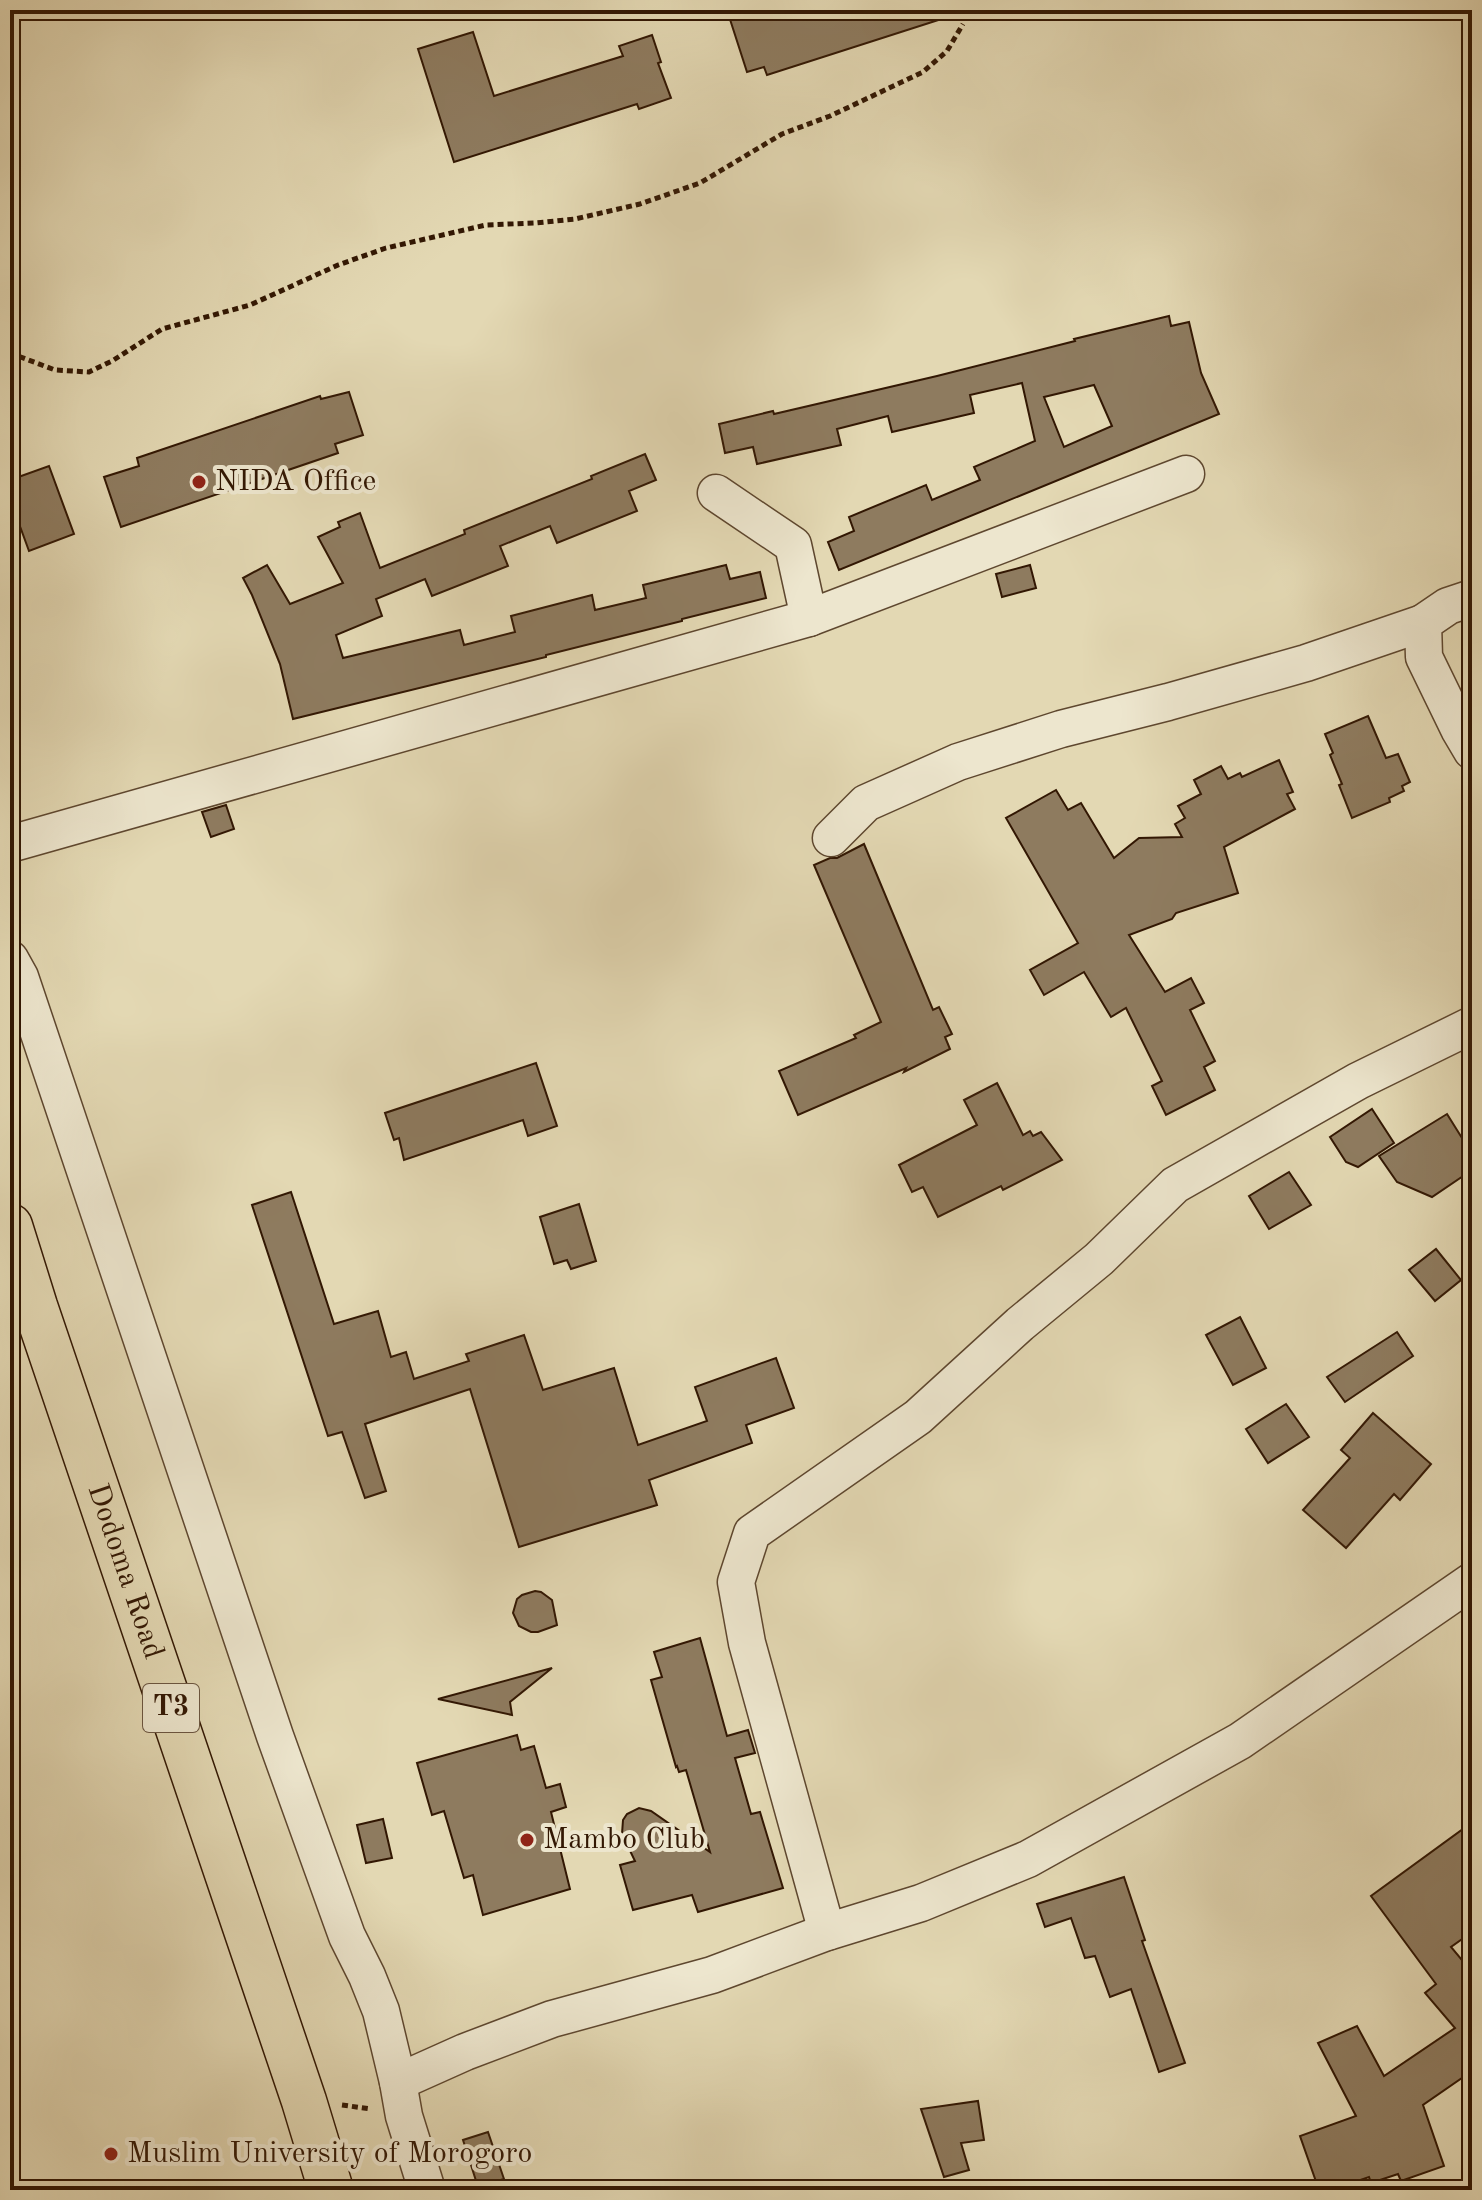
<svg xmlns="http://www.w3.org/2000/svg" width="1482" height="2200" font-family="'Old Standard TT',serif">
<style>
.building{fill:#8e7b5f;stroke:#321703;stroke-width:2;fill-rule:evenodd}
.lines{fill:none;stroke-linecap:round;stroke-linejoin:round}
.minor-casing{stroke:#5e472f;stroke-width:39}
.trunk-casing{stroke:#321703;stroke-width:47}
.path{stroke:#321703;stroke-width:5;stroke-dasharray:6 4;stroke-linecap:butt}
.minor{stroke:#ede6ce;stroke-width:36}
.trunk{stroke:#e3d8b3;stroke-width:44}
.poi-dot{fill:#8f2418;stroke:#ede6ce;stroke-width:3}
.labels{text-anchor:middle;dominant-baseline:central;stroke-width:8;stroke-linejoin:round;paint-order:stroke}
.shield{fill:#ede6ce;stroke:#6a5540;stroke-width:2}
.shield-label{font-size:28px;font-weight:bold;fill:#321703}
.poi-label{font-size:30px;fill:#321703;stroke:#ede6ce;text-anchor:start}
.street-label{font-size:30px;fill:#321703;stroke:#ede6ce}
</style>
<rect width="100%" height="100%" fill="#e3d8b3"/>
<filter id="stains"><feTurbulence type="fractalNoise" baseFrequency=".0025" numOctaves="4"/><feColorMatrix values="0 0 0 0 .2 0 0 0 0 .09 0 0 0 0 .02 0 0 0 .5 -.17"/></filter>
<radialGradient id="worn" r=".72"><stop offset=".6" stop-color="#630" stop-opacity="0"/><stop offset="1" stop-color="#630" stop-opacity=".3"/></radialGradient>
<g class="building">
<polygon points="727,10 954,10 954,15 767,75 764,67 747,72"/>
<polygon points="473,32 494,96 623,56 619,46 652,35 661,62 658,63 671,98 639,109 637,104 454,162 418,49"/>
<path d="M 1169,316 L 1171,326 L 1189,322 L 1201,373 L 1219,414 L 839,570 L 828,542 L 854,531 L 849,517 L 926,485 L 932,500 L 980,480 L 974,467 L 1035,441 L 1022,383 L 970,395 L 974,413 L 892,432 L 888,416 L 837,429 L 841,445 L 757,464 L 753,447 L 725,453 L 719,424 L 773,411 L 774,414 L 937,376 L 1075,341 L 1074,339 ZM 1094,385 L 1112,426 L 1064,447 L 1044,397 Z"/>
<polygon points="349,392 363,435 335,444 338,453 121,527 104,477 139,466 137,458 320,396 321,399"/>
<polygon points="645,454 656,480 629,491 637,511 557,543 550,526 500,546 508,566 432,596 425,579 376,599 382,616 336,635 343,658 460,630 464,645 515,632 511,616 592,595 595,610 646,598 643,585 726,565 730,579 760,572 766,598 682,619 682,621 546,655 546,657 293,719 280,664 252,595 243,578 267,565 290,604 343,583 318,537 340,527 338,522 360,513 380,568 465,534 464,530 592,479 591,476"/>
<polygon points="49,466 74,534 29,551 10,499 10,480"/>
<polygon points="1030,565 1036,588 1002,597 996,574"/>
<polygon points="1368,716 1386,758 1398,754 1410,782 1402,786 1404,791 1389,798 1390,802 1352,818 1339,785 1342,784 1330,755 1333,753 1325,734"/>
<polygon points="1279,760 1293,792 1287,794 1295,809 1224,847 1238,893 1176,913 1172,919 1129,935 1165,992 1191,978 1204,1003 1190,1010 1215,1061 1204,1067 1215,1090 1166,1115 1152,1086 1162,1081 1126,1008 1111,1017 1084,972 1044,995 1030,970 1078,943 1006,818 1056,790 1068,810 1081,803 1114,858 1139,838 1182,837 1175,824 1185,818 1178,806 1201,794 1194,780 1221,766 1228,779 1240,773 1242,777"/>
<polygon points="226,805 234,829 211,837 202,812"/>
<polygon points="864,844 933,1010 939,1007 952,1034 945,1037 950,1049 904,1072 906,1068 798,1115 779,1071 856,1038 854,1035 881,1022 814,865 830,858 837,858"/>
<polygon points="536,1063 557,1126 528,1136 523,1120 404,1160 399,1138 394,1140 385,1113"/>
<polygon points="997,1083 1023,1135 1030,1131 1033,1136 1041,1132 1062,1160 1003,1190 1001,1186 938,1217 923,1187 912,1192 899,1165 977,1125 964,1100"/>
<polygon points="1372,1109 1394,1143 1358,1167 1346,1162 1330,1137"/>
<polygon points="1447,1114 1472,1154 1472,1170 1432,1197 1397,1182 1379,1156"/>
<polygon points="1289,1172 1311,1205 1269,1229 1249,1196"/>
<polygon points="291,1192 334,1324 378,1311 391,1357 406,1352 414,1379 469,1361 466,1354 524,1335 543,1390 614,1368 638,1445 707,1421 695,1387 776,1358 794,1408 746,1425 752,1443 649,1480 657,1505 519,1547 470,1389 365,1424 386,1491 365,1498 342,1432 328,1436 252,1205"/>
<polygon points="579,1204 596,1261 571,1269 567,1260 554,1264 540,1217"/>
<polygon points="1436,1249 1461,1280 1435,1301 1409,1270"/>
<polygon points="1240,1317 1266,1368 1233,1385 1206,1335"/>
<polygon points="1397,1332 1413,1356 1345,1402 1327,1377"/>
<polygon points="1286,1404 1309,1437 1268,1463 1246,1429"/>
<polygon points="1373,1413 1431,1464 1400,1500 1394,1494 1346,1548 1303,1510 1350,1458 1341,1450"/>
<polygon points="535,1591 541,1592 552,1600 557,1625 538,1632 531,1632 519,1626 513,1613 517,1599 522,1595"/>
<polygon points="700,1638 727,1736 748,1730 755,1753 735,1758 751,1814 760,1812 783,1888 698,1912 692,1895 633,1910 620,1865 635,1861 622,1834 623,1820 627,1814 639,1808 651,1811 710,1852 686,1770 679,1772 677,1766 676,1767 651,1680 662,1677 654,1652"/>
<polygon points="552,1668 510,1702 512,1715 438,1699"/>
<polygon points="517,1735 521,1750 534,1746 546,1788 560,1784 566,1807 551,1812 570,1889 483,1915 473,1875 464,1878 444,1811 432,1815 417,1763"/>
<polygon points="383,1819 392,1858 366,1863 357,1825"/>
<polygon points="1463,1829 1472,1842 1472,1932 1451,1947 1472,1972 1472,2071 1423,2105 1444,2166 1401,2181 1398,2174 1371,2183 1369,2177 1331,2190 1319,2190 1300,2136 1356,2116 1318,2043 1357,2026 1384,2076 1455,2028 1425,1993 1436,1984 1371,1896"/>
<polygon points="1124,1877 1145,1940 1142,1941 1185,2063 1159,2072 1131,1989 1110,1997 1095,1956 1085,1958 1071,1918 1045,1927 1037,1904"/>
<polygon points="978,2101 984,2140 961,2143 969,2170 944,2177 921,2109"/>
<polygon points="488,2132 504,2179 478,2187 463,2140"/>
</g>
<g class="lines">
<defs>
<g id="minor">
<polyline points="716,493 793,545 809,618 1186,474"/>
<polyline points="1472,598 1448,606 1423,623 1424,657 1459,729 1472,751"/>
<polyline points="831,838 866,803 958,762 1061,729 1168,702 1306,663 1423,623"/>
<polyline points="10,844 809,618"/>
<polyline points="10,959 20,977 275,1736 347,1936 367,1976 381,2011 398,2082 404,2116 427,2190"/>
<polyline points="827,1932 747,1643 736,1582 752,1533 918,1417 1020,1324 1099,1259 1175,1185 1358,1081 1472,1025"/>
<polyline points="398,2082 465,2052 552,2019 712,1975 827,1932 921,1903 1028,1859 1240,1741 1472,1581"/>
</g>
<g id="trunk">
<path id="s1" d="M 10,1226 L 35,1306 L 304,2101 L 331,2190"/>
</g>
</defs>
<use href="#minor" class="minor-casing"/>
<use href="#trunk" class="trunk-casing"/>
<g class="path">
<polyline points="10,353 55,370 89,372 112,361 162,329 250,305 338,265 386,248 486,225 535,223 575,219 640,204 700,183 782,134 830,116 923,72 947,51 963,24"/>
<polyline points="342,2105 371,2109"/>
</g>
<use href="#minor" class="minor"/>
<use href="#trunk" class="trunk"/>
</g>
<g class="poi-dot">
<circle cx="199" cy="482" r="8"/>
<circle cx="527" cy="1840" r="8"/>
<circle cx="111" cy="2154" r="8"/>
</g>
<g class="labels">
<rect class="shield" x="143" y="1684" width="56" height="48" rx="6"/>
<g class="shield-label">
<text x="171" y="1708">T3</text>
</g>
<g class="poi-label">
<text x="215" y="482">NIDA Office</text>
<text x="543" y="1840">Mambo Club</text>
<text x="127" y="2154">Muslim University of Morogoro</text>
</g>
<g class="street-label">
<text stroke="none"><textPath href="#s1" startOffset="364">Dodoma Road</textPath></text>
</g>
</g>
<rect width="1482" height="2200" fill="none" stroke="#e3d8b3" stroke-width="40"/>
<rect x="12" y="12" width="1458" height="2176" fill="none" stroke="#321703" stroke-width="4"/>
<rect x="20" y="20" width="1442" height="2160" fill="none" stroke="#321703" stroke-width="2"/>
<rect width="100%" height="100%" filter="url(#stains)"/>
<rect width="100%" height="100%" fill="url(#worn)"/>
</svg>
